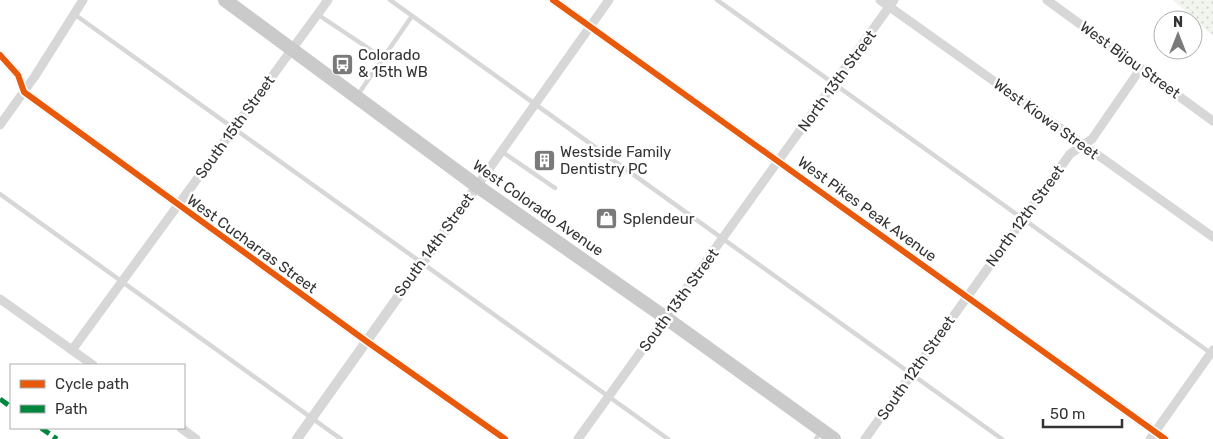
<svg xmlns="http://www.w3.org/2000/svg" width="1213" height="439" font-family="Rubik,sans-serif">
<style>
.park{fill:url(#park-dots)}
.lines{fill:none;stroke-linecap:round;stroke-linejoin:round}
.service{stroke:#d7d7d7;stroke-width:4.5}
.minor{stroke:#d7d7d7;stroke-width:9}
.tertiary{stroke:#d7d7d7;stroke-width:10}
.primary{stroke:#cacaca;stroke-width:14}
.quiet{stroke:#00873e;stroke-width:5;stroke-dasharray:10 5;stroke-linecap:butt}
.cycleway-casing{stroke:#fff;stroke-width:9}
.cycleway{stroke:#e8590c;stroke-width:6}
.labels{text-anchor:middle;dominant-baseline:central;stroke-width:5;stroke-linejoin:round;paint-order:stroke}
.poi-label{font-size:15px;fill:#333;stroke:#fff;text-anchor:start}
.street-label{font-size:15px;fill:#333;stroke:#fff}
</style>
<defs>
<pattern id="park-dots" width="8" height="8" patternUnits="userSpaceOnUse" patternTransform="scale(1.25)"><rect width="8" height="8" fill="#f1f5ed"/><path d="M2 2h.1M6 6h.1" fill="none" stroke="#cfd2cc" stroke-width="1.8" stroke-linecap="round"/></pattern>
</defs>
<rect width="100%" height="100%" fill="#fff"/>
<polygon class="park" points="1173,0 1213,0 1213,36"/>
<g class="lines">
<g class="service">
<polyline points="390,0 1002,439"/>
<polyline points="717,0 1212,354"/>
<polyline points="74,14 668,439"/>
<polyline points="317,14 383,58 357,96"/>
<polyline points="383,58 412,16"/>
<polyline points="501,151 555,188"/>
<polyline points="0,194 341,439"/>
<polyline points="816,439 821,431"/>
</g>
<g class="minor">
<polyline points="553,0 1165,439"/>
<polyline points="880,0 1213,237"/>
<polyline points="1047,0 1213,121"/>
<polyline points="0,55 18,75 24,92 366,341 505,439"/>
<polyline points="0,125 35,76 83,0"/>
<polyline points="477,186 609,0"/>
<polyline points="0,299 93,365"/>
<polyline points="72,350 328,0"/>
<polyline points="181,428 196,439"/>
<polyline points="578,439 894,0"/>
<polyline points="865,439 1070,154 1092,139 1141,68"/>
<polyline points="1150,439 1213,350"/>
</g>
<polyline class="tertiary" points="297,439 477,186"/>
<polyline class="primary" points="225,0 477,186 666,318 834,439"/>
<g class="quiet">
<polyline points="0,399 11,407"/>
<polyline points="41,428 57,439"/>
</g>
<defs>
<g id="cycleway">
<polyline points="553,0 1165,439"/>
<polyline points="0,55 18,75 24,92 366,341 505,439"/>
</g>
</defs>
<use href="#cycleway" class="cycleway-casing"/>
<use href="#cycleway" class="cycleway"/>
</g>
<defs>
<symbol id="bus-square" viewBox="-11 -11 22 22"><rect x="-9" y="-9" width="18" height="18" rx="4" fill="#7a7a7a" stroke="#fff"/><path d="M-5-6H5V4H4V6H2V4H-2V6H-4V4H-5ZM-3.5-4V0h7V-4ZM-3.5 1.2v1.5H-2V1.2ZM2 1.2v1.5H3.5V1.2Z" fill="#fff"/></symbol>
<symbol id="building-square" viewBox="-11 -11 22 22"><rect x="-9" y="-9" width="18" height="18" rx="4" fill="#7a7a7a" stroke="#fff"/><path d="M-4-6H4V6H1V3H-1V6H-4ZM-2.5-4.3h1.7v1.8h-1.7ZM.8-4.3h1.7v1.8H.8ZM-2.5-1h1.7V.8h-1.7ZM.8-1h1.7V.8H.8Z" fill="#fff"/></symbol>
<symbol id="shop-square" viewBox="-11 -11 22 22"><rect x="-9" y="-9" width="18" height="18" rx="4" fill="#7a7a7a" stroke="#fff"/><path d="M-5-2.5h2.3a2.7 3.5 0 0 1 5.4 0H5L5.5 6h-11ZM-1.5-2.5h3a1.5 2.3 0 0 0-3 0Z" fill="#fff"/></symbol>
</defs>
<g fill-rule="evenodd">
<use href="#bus-square" x="330" y="52" width="25" height="25"/>
<use href="#building-square" x="532" y="148" width="25" height="25"/>
<use href="#shop-square" x="594" y="206" width="25" height="25"/>
</g>
<g class="labels">
<g class="poi-label">
<text x="358" y="55">Colorado<tspan x="358" dy="17">&amp; 15th WB</tspan></text>
<text x="560" y="152">Westside Family<tspan x="560" dy="17">Dentistry PC</tspan></text>
<text x="623" y="219">Splendeur</text>
</g>
<g class="street-label">
<text transform="translate(1130 60) rotate(36)">West Bijou Street</text>
<text transform="translate(837 81) rotate(-54)">North 13th Street</text>
<text transform="translate(1046 119) rotate(36)">West Kiowa Street</text>
<text transform="translate(235 127) rotate(-54)">South 15th Street</text>
<text transform="translate(538 208) rotate(35)">West Colorado Avenue</text>
<text transform="translate(867 209) rotate(36)">West Pikes Peak Avenue</text>
<text transform="translate(1025 216) rotate(-54)">North 12th Street</text>
<text transform="translate(252 244) rotate(36)">West Cucharras Street</text>
<text transform="translate(434 245) rotate(-54)">South 14th Street</text>
<text transform="translate(679 300) rotate(-54)">South 13th Street</text>
<text transform="translate(916 368) rotate(-55)">South 12th Street</text>
</g>
</g>
<rect x="10" y="364" width="175" height="65" fill="#ffffff" stroke="#adadad"/>
<rect x="20" y="380" width="25" height="8" fill="#e8590c" stroke="#adadad"/>
<text x="55" y="389" font-size="15" fill="#333333">Cycle path</text>
<rect x="20" y="405" width="25" height="8" fill="#00873e" stroke="#adadad"/>
<text x="55" y="414" font-size="15" fill="#333333">Path</text>
<g transform="translate(1178 35)"><circle r="24" fill="#ffffff" stroke="#adadad"/>
<path d="M0-4L9 19L0 12L-9 19Z" fill="#7a7a7a"/>
<text y="-8" font-size="14" font-weight="bold" text-anchor="middle" fill="#333333">N</text>
</g>
<path d="M1043 419v8h79v-8" fill="none" stroke="#333333" stroke-width="2.5"/>
<text x="1050" y="419" font-size="15" fill="#333333" stroke="#ffffff" stroke-width="4" paint-order="stroke">50 m</text>
</svg>
